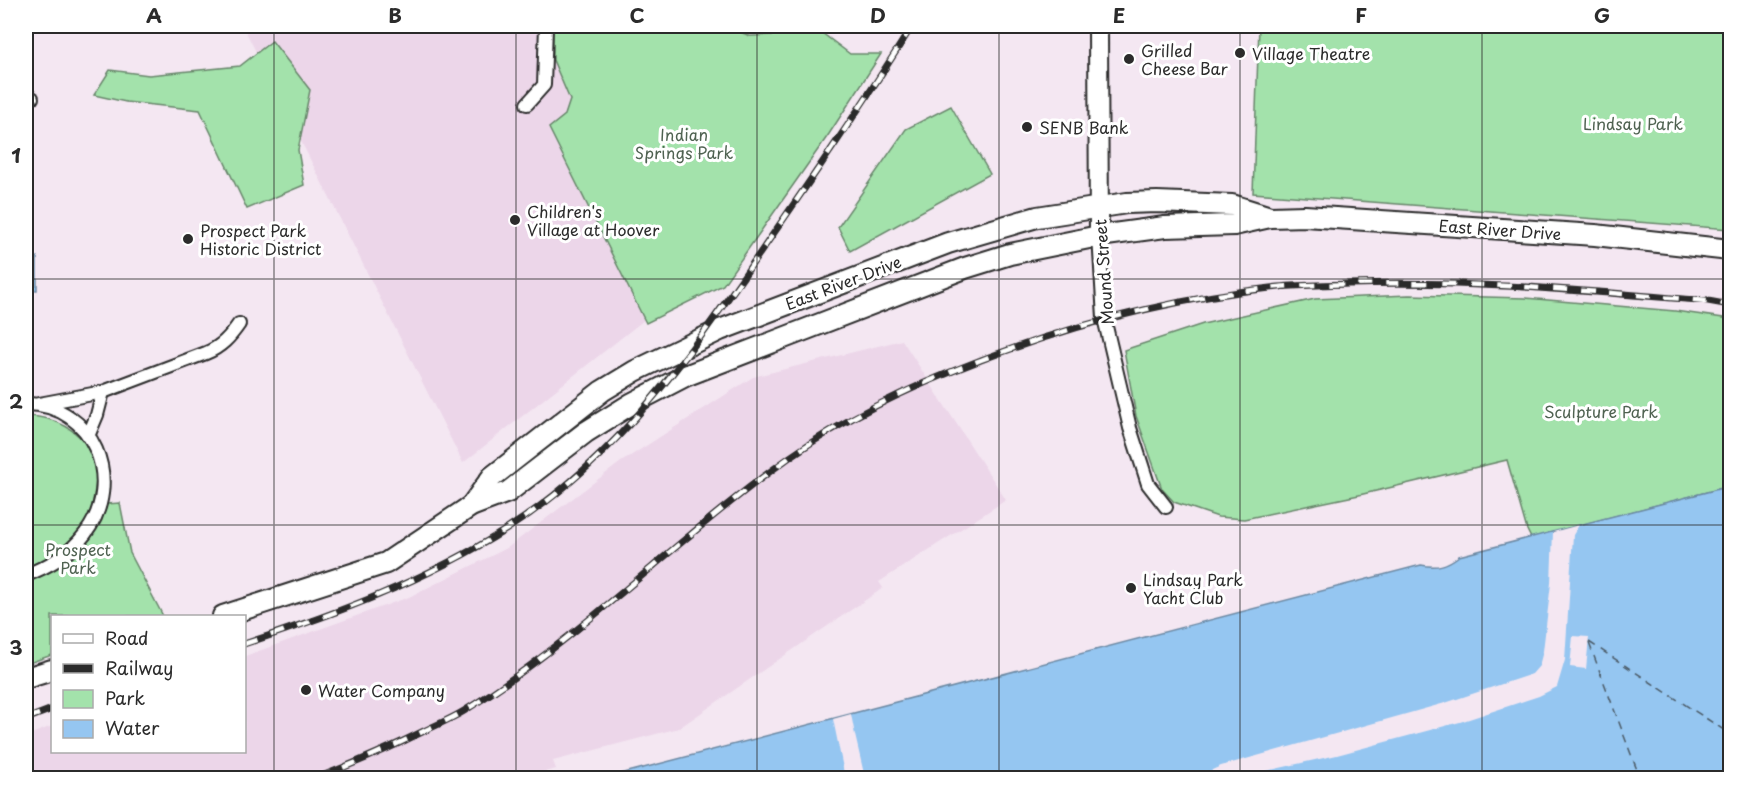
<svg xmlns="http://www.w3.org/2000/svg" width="1756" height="804" font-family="'Playpen Sans',sans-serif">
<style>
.built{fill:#ecd6e9}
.green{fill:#a3e2ab;stroke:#67866b;stroke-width:1.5}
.water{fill:#95c6f1;stroke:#6b88a2;stroke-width:1.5}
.pier{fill:#f4e7f2}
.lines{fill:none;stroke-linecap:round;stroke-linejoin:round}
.ferry{stroke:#4b5a66;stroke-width:1.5;stroke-dasharray:8 6;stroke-linecap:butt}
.street-casing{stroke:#2b2b2b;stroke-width:16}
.secondary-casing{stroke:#2b2b2b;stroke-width:22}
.primary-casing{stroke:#2b2b2b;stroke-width:24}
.street{stroke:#fff;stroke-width:12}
.secondary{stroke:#fff;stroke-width:18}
.primary{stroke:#fff;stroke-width:20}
.rail-casing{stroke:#2b2b2b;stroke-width:7}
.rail{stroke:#fff;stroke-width:4.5;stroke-dasharray:14;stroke-linecap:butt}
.grid{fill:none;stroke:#2b2b2b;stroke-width:1.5;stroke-opacity:0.55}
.poi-dot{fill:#2b2b2b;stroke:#fff;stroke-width:2}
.labels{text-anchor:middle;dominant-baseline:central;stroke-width:6;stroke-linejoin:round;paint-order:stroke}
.poi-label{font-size:16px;fill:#2b2b2b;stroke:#fff;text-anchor:start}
.park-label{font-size:16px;fill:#4f6251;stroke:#fff}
.street-label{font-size:16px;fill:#2b2b2b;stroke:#fff}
.neatline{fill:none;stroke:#2b2b2b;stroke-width:2}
.grid-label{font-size:20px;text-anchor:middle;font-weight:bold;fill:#2b2b2b}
</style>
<rect width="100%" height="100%" fill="#f4e7f2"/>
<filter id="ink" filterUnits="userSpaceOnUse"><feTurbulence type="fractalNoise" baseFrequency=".0167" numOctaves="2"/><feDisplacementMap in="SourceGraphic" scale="12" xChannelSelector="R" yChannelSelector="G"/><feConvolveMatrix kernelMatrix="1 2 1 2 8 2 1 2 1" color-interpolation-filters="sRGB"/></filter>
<g filter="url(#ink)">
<g class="built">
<polygon points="243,26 553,26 553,60 570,100 565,115 549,128 644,320 463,463"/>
<polygon points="902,340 1006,500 879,582 883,588 679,728 553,761 556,769 520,778 26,778 26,736 52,726 52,752 244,752 245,656 409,597 507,548 621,462 753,377"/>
</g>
<g class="green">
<polygon points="553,26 725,26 750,36 822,33 850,54 881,54 829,134 723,285 646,323 549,128 565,115 570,100 553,60"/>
<polygon points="1259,26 1730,26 1730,229 1253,193"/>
<polygon points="272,41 310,90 298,150 304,185 247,209 200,110 126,102 94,95 110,70 149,75 240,66"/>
<polygon points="951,106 990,174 850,251 838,227 906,129"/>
<polygon points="1409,295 1525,298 1675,311 1730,319 1730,486 1531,538 1527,530 1507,460 1359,495 1244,519 1218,517 1174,502 1162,489 1136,416 1124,350 1203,324 1315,299"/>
<path d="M 26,416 C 53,416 83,430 93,458 C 99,473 95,490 92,505 L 120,503 L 130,553 L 163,616 L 52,616 L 52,655 L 26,664 Z"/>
</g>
<g class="water">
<rect x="26" y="257" width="11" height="33"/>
<path d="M 1730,486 L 1730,778 L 605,778 L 1421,565 C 1437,568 1446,566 1459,556 Z"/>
</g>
<g class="pier">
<polygon points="1579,525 1573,535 1565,660 1557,687 1539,696 1460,722 1337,755 1235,778 1209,778 1212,770 1221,766 1445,703 1532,674 1539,666 1543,651 1551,583 1553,532"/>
<polygon points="1573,636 1589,637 1586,669 1570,667"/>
<polygon points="851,714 855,735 865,778 845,778 833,719"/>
</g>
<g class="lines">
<g class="ferry">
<polyline points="1589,642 1730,734"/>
<polyline points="1589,643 1640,778"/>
</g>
<defs>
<g id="street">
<polyline points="26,98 32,98"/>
<polyline points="527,104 544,85 546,26"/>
<polyline points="1099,236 1104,318 1130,428 1148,484 1166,507"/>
<path d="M 26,404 C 94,404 125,482 85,534 C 69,555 49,566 26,575"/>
<path d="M 39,404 L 103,392 L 206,353 C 221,347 230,337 239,324"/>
<polyline points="89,434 97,415 103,392"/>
</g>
<polyline id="secondary" points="1098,26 1099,236"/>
<g id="primary">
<polyline points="471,506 492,477 602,391 635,371 720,330 948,243 1037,217 1127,203 1157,202 1232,205 1267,216"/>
<polyline points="223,616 386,563 471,506 508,492 586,432 631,404 685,376 965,268 1010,254 1099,236 1165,227 1234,225 1270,217 1305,216 1595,235 1730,250"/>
<polyline points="26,678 52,670"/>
</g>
</defs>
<use href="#street" class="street-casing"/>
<use href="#secondary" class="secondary-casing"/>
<use href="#primary" class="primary-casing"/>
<use href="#street" class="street"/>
<use href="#secondary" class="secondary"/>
<use href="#primary" class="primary"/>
<defs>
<g id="rail">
<path d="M 244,644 C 338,613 423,582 507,529 C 617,459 687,358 760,253 C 812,178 864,103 912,26"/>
<polyline points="26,719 52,709"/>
<path d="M 317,778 C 353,764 388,749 422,732 C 436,725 451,719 464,711 C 581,638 678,537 790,457 C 848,416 915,385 981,360 C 1078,323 1176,298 1279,287 C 1301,285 1325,285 1348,284 C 1468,280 1588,291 1708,301 L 1730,305"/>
</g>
</defs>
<use href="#rail" class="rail-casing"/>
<use href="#rail" class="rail"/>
</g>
</g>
<path class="grid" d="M 274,26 L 274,778M 516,26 L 516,778M 757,26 L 757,778M 999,26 L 999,778M 1240,26 L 1240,778M 1482,26 L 1482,778M 26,279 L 1730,279M 26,525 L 1730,525"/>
<g class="poi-dot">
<circle cx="1240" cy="53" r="6"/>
<circle cx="1129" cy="59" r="6"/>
<circle cx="1027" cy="127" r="6"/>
<circle cx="515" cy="220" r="6"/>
<circle cx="188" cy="239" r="6"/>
<circle cx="1131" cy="588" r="6"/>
<circle cx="306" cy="690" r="6"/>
</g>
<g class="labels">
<g class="poi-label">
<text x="1141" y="50">Grilled<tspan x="1141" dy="18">Cheese Bar</tspan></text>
<text x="1252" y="53">Village Theatre</text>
<text x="1039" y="127">SENB Bank</text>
<text x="527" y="211">Children's<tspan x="527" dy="18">Village at Hoover</tspan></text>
<text x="200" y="230">Prospect Park<tspan x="200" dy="18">Historic District</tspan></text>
<text x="1143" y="579">Lindsay Park<tspan x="1143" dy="18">Yacht Club</tspan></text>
<text x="318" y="690">Water Company</text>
</g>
<g class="park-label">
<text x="1633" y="123">Lindsay Park</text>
<text x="684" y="134">Indian<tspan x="684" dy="18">Springs Park</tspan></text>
<text x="1601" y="411">Sculpture Park</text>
<text x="78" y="549">Prospect<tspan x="78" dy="18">Park</tspan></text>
</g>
<g class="street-label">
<text transform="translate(1500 229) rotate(4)">East River Drive</text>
<text transform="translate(1103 272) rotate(-94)">Mound Street</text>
<text transform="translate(843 282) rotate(-21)">East River Drive</text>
</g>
</g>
<rect width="1756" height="804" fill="none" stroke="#fff" stroke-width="66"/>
<rect x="51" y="615" width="195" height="138" fill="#ffffff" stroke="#aaaaaa" stroke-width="1.5"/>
<rect x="63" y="634" width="30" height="9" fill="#ffffff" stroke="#aaaaaa" stroke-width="1.5"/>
<text x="105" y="645" font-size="18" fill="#2b2b2b">Road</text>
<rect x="63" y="664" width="30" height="9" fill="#2b2b2b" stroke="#aaaaaa" stroke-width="1.5"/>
<text x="105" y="675" font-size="18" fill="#2b2b2b">Railway</text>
<rect x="63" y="690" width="30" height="18" fill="#a3e2ab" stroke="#aaaaaa" stroke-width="1.5"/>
<text x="105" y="705" font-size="18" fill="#2b2b2b">Park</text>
<rect x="63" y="720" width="30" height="18" fill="#95c6f1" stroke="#aaaaaa" stroke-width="1.5"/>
<text x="105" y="735" font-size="18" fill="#2b2b2b">Water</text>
<rect x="33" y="33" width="1690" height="738" class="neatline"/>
<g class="grid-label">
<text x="154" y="23">A</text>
<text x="395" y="23">B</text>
<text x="637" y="23">C</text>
<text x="878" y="23">D</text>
<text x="1119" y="23">E</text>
<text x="1361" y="23">F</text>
<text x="1602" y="23">G</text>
<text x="16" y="163">1</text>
<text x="16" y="409">2</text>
<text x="16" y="655">3</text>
</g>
</svg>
